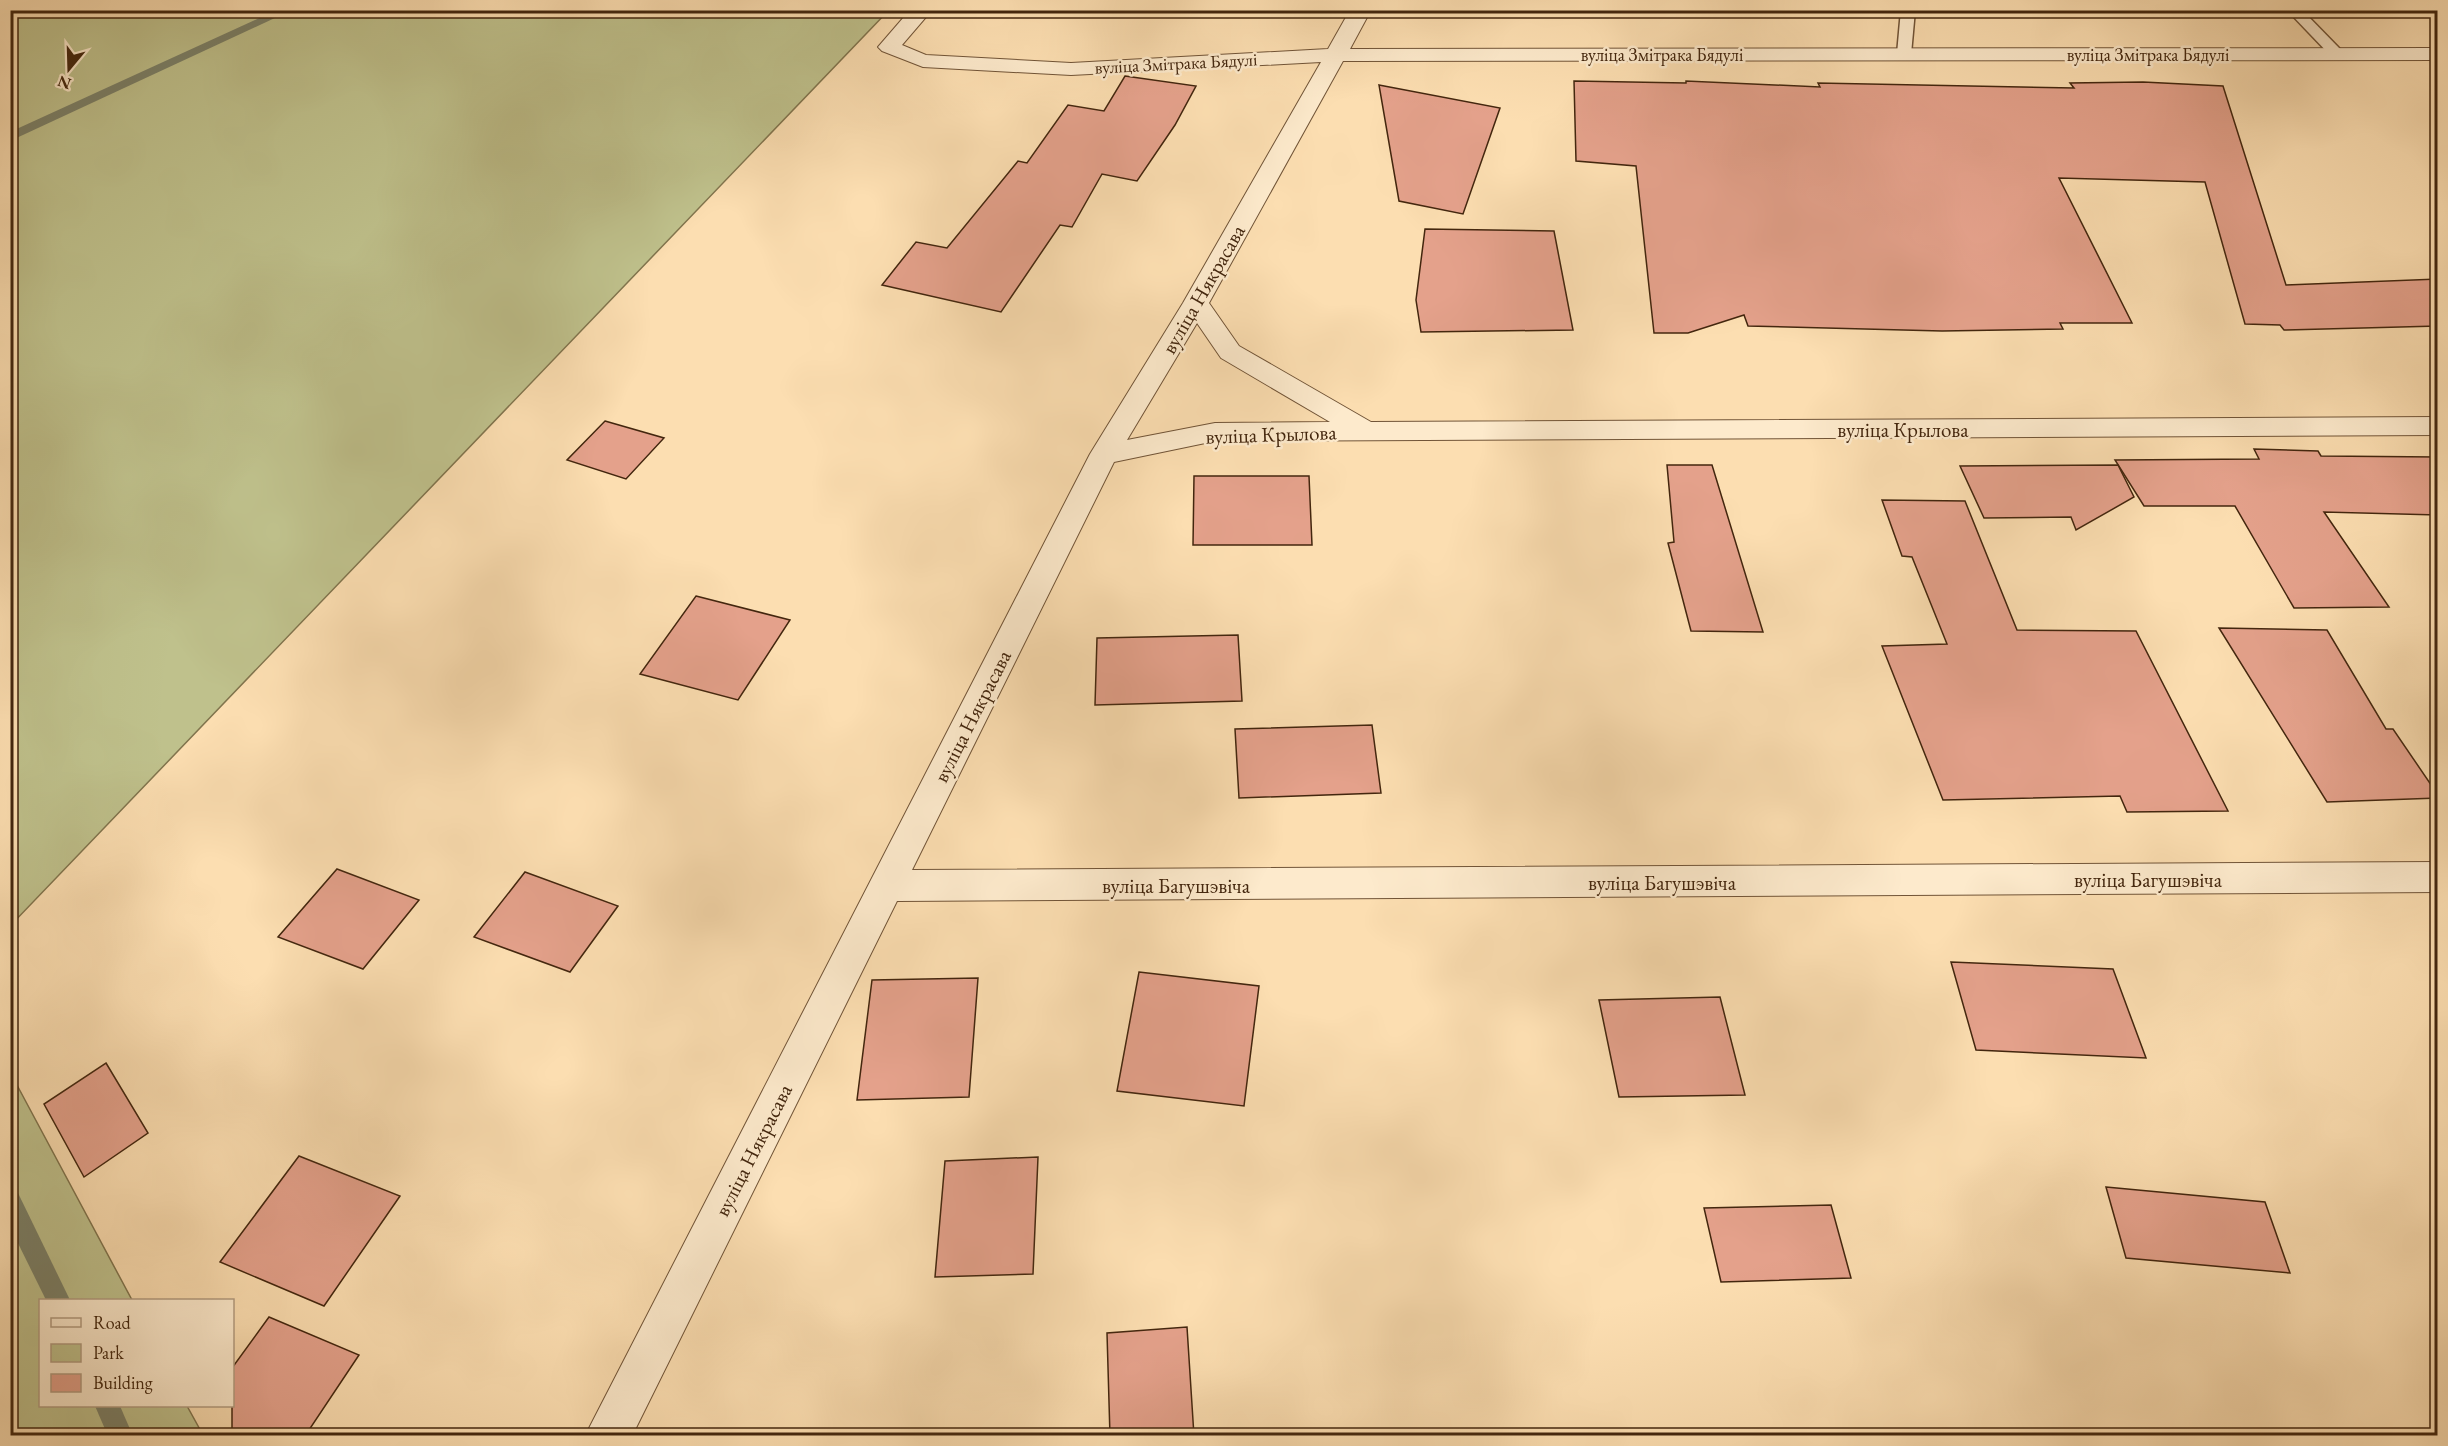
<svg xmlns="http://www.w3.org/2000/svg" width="2448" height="1446" font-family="'EB Garamond',serif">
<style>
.green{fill:#bfc18c;stroke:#81744d;stroke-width:1.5}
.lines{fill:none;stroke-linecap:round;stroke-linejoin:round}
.stream{fill:#7b8169;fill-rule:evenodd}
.building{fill:#e4a18b;stroke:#43260e;stroke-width:1.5}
.service-casing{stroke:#715437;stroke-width:3}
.minor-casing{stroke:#715437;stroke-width:2}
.service{fill:#fdeacc;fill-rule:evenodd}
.minor{fill:#fdeacc;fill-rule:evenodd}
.labels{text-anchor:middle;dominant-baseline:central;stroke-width:5;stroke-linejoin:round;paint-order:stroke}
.far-street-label{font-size:18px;fill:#43260e;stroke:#fdeacc}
.street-label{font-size:21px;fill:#43260e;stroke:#fdeacc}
</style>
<rect width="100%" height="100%" fill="#fcdeb1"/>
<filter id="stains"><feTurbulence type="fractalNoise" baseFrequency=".00333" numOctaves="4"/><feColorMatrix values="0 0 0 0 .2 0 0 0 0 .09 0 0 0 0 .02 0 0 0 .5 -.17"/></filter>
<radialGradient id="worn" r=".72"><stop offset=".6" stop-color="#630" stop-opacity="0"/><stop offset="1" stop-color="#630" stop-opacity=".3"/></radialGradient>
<g class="green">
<polygon points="11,10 888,11 11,925 10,11"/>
<polygon points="10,1072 132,1300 40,1300 40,1406 187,1406 203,1435 11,1435"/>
</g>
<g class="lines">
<g class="stream">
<polygon points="277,10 292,10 10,141 10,132"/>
<polygon points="10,1190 18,1193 70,1300 46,1300 10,1227"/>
<polygon points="95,1406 120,1406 133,1436 108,1436"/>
</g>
</g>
<g class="building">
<polygon points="1125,76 1196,86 1175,125 1137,181 1102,174 1072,227 1060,225 1001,312 882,285 916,242 947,248 1018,161 1027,163 1068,105 1104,111"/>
<polygon points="1574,81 1686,83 1686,81 1820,87 1818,83 2074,88 2070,83 2143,82 2223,86 2286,285 2438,279 2438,326 2284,330 2280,325 2245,324 2205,182 2059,178 2132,323 2060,323 2063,329 1942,331 1748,326 1744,315 1688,333 1654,333 1636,166 1576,161"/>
<polygon points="1379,85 1500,108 1463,214 1399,201"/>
<polygon points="1425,229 1554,231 1573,330 1421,332 1416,300"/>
<polygon points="605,421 664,438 626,479 567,460"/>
<polygon points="2254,449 2318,451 2321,456 2438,457 2438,515 2324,512 2389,607 2294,608 2235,506 2144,506 2115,460 2259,459"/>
<polygon points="1667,465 1712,465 1763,632 1691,631 1668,543 1674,542"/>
<polygon points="2118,465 2134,497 2076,530 2071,517 1984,518 1960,466"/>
<polygon points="1194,476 1309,476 1312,545 1193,545"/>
<polygon points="1882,500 1965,501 2017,630 2136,631 2228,811 2127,812 2120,796 1943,800 1882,646 1947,644 1912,557 1902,556"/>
<polygon points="696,596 790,620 738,700 640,674"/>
<polygon points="2219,628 2327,630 2386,729 2393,729 2438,795 2438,798 2327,802"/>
<polygon points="1238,635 1242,701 1095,705 1097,638"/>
<polygon points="1372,725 1381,793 1239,798 1235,729"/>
<polygon points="337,869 419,900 363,969 278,937"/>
<polygon points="525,872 618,906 570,972 474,937"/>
<polygon points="1951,962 2113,969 2146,1058 1976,1050"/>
<polygon points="1139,972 1259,986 1244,1106 1117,1091"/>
<polygon points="978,978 969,1097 857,1100 872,980"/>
<polygon points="1720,997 1745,1095 1619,1097 1599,1000"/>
<polygon points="106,1063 148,1133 84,1177 44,1104"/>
<polygon points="299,1156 400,1196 324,1306 220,1262"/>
<polygon points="1038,1157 1033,1274 935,1277 945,1161"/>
<polygon points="2106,1187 2265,1202 2290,1273 2126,1258"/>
<polygon points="1831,1205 1851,1278 1721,1282 1704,1208"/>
<polygon points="269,1317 359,1355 305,1436 232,1436 232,1368"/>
<polygon points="1187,1327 1194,1436 1110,1436 1107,1333"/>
</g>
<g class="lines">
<defs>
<g id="service">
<polygon points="1901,10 1915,10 1911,54 1904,58 1897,54"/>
<polygon points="2287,10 2302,10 2341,50 2343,53 2341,56 2331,56"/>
</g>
<path id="minor" d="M 910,10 L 932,10 L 902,45 L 926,55 L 1071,63 L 1328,49 L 1350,10 L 1371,10 L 1350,49 L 2438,48 L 2438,60 L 1343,61 L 1209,303 L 1239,346 L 1371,422 L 2438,417 L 2438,435 L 1215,441 L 1114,462 L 912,870 L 2438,862 L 2438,892 L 897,901 L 632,1436 L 585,1436 L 1090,454 L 1183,303 L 1321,62 L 1071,75 L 923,67 L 882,51 L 878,47 ZM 1197,323 L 1221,358 L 1330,422 L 1215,423 L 1127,440 Z"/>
</defs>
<use href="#service" class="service-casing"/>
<use href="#minor" class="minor-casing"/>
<use href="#service" class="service"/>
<use href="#minor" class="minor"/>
</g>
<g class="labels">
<g class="far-street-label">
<text x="1662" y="54">вуліца Змітрака Бядулі</text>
<text x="2148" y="54">вуліца Змітрака Бядулі</text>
<text transform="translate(1176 63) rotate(-3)">вуліца Змітрака Бядулі</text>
</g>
<g class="street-label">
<text transform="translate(1203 289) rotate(-60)">вуліца Някрасава</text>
<text x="1903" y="429">вуліца Крылова</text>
<text transform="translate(1271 434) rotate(-2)">вуліца Крылова</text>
<text transform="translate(972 716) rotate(-63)">вуліца Някрасава</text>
<text x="2148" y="879">вуліца Багушэвіча</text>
<text x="1662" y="882">вуліца Багушэвіча</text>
<text x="1176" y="885">вуліца Багушэвіча</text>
<text transform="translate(753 1150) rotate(-63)">вуліца Някрасава</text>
</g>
</g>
<rect width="2448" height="1446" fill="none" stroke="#fcdeb1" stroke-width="36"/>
<rect x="12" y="12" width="2424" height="1422" fill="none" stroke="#43260e" stroke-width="3"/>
<rect x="18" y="18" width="2412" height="1410" fill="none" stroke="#43260e" stroke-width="1.5"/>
<rect x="39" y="1299" width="195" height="108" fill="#fdeacc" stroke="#b39c80" stroke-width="1.5"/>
<rect x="51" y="1318" width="30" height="9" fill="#fdeacc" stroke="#b39c80" stroke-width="1.5"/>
<text x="93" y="1329" font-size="18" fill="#43260e">Road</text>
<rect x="51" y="1344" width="30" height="18" fill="#bfc18c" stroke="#b39c80" stroke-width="1.5"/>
<text x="93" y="1359" font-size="18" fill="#43260e">Park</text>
<rect x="51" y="1374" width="30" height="18" fill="#e4a18b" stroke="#b39c80" stroke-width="1.5"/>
<text x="93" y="1389" font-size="18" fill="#43260e">Building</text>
<g transform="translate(69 69) rotate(199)" stroke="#fdeacc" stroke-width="4.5" paint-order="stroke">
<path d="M0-4.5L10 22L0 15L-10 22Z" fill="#43260e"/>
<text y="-9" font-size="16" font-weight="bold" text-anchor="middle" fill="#43260e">N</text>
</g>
<rect width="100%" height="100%" filter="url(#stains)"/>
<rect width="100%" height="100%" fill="url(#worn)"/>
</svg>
